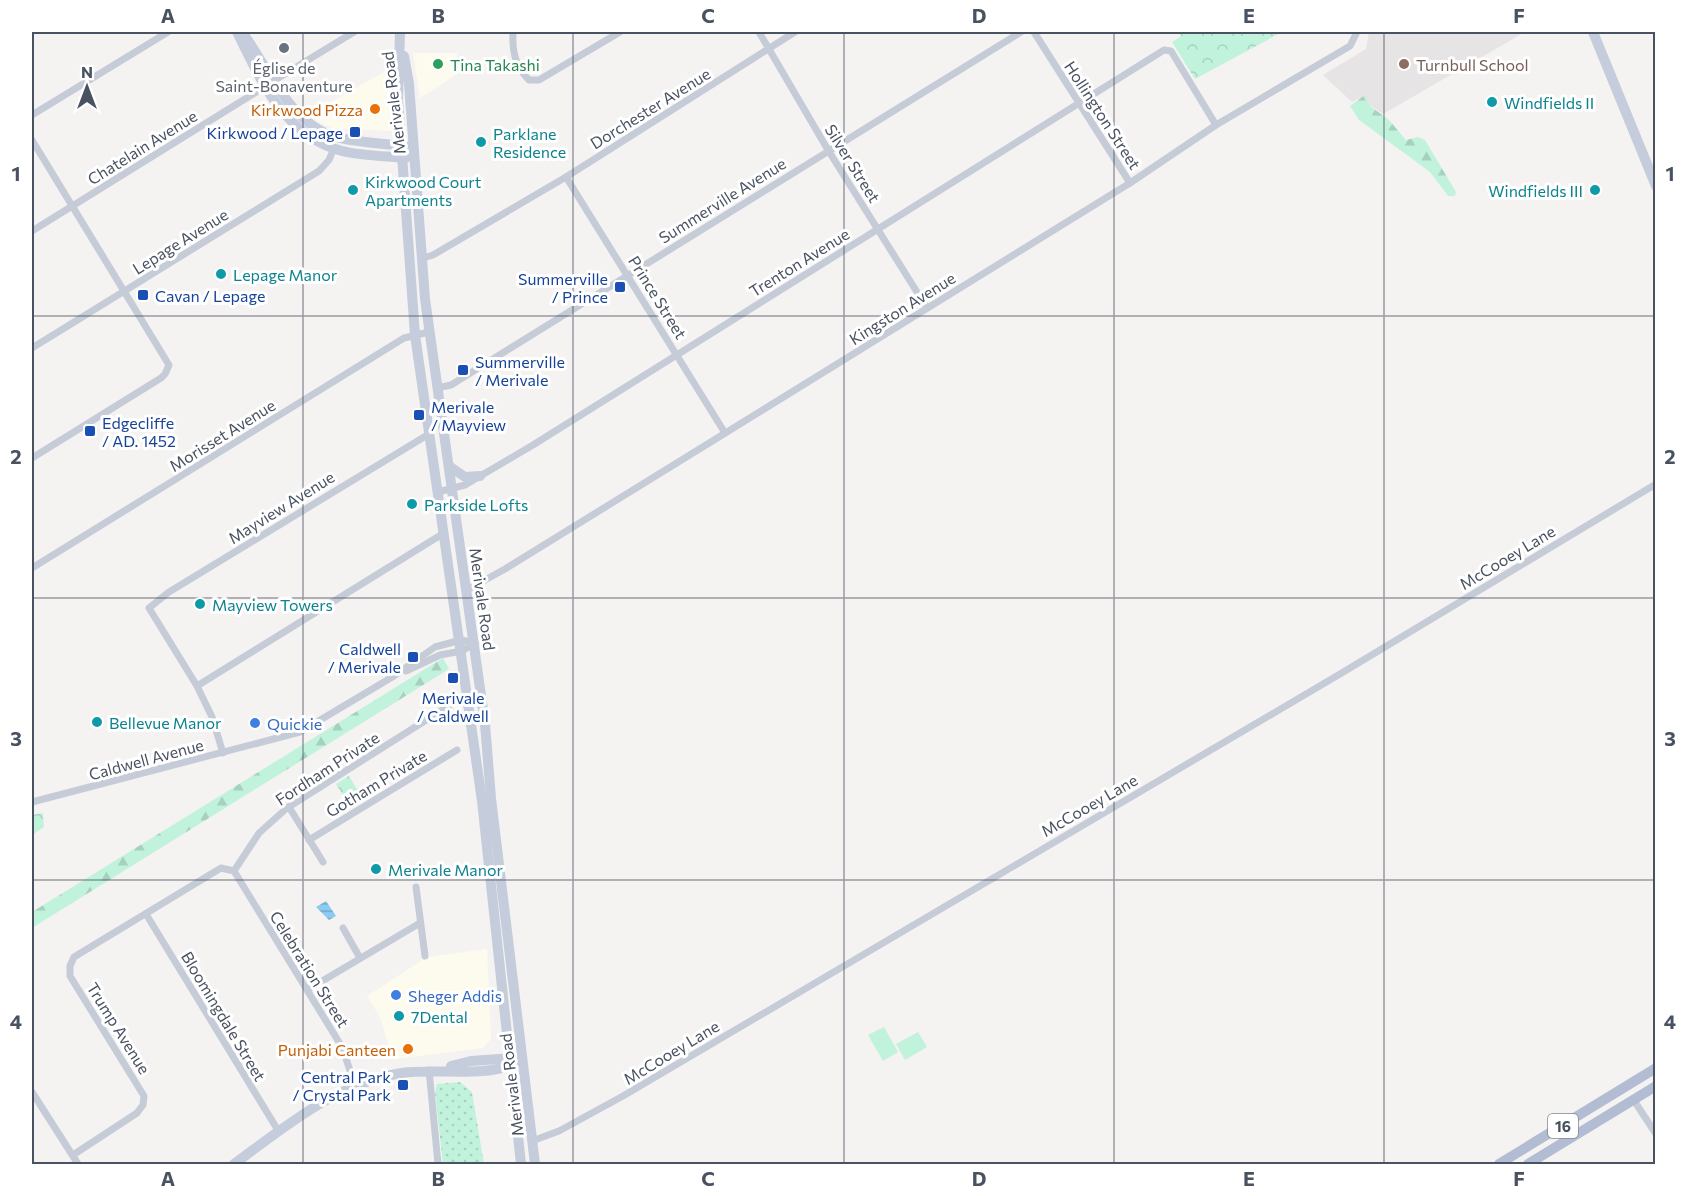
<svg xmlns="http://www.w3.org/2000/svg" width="1687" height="1196" font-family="Commissioner,sans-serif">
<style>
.commercial{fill:#fdfbee}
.education{fill:#e6e4e4}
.grass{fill:url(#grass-dots)}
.forest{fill:url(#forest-firs)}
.park{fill:url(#park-crowns)}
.pitch{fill:#c1f2dc}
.water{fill:url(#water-rules)}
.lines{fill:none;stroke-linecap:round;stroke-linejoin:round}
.street{stroke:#c6ccd7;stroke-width:7}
.secondary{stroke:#c5ccdb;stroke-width:10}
.primary{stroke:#b2bcd2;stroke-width:10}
.grid{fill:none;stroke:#495261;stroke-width:1.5;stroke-opacity:0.55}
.worship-dot{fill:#6b7280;stroke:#fff;stroke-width:2}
.leisure-dot{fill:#2e9e5b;stroke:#fff;stroke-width:2}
.education-dot{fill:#8d6e63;stroke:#fff;stroke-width:2}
.culture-dot{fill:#0f9aa8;stroke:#fff;stroke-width:2}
.food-dot{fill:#e8710a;stroke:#fff;stroke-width:2}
.transit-dot{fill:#1a4fb4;stroke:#fff;stroke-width:2}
.shop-dot{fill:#3f7fe0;stroke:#fff;stroke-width:2}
.labels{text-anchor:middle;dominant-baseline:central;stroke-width:6;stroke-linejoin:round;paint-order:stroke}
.shield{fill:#fff;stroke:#808690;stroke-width:1.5}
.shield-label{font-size:15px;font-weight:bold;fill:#495261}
.leisure-label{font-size:16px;fill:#27864d;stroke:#fff;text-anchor:start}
.education-label{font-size:16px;fill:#785e54;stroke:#fff;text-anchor:start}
.worship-label{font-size:16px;fill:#5b616d;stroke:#fff}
.culture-label{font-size:16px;fill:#0d838f;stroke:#fff;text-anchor:start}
.street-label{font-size:16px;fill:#495261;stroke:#fff}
.food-label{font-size:16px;fill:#c56008;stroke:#fff;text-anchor:end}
.transit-label{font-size:16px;fill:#164399;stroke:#fff;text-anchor:end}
.shop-label{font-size:16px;fill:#366cbe;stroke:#fff;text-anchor:start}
.neatline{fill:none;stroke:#495261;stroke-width:2}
.grid-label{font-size:20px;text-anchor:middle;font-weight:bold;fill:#495261}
</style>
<defs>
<pattern id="grass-dots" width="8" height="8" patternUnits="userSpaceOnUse" patternTransform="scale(1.5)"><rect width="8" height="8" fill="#c1f2dc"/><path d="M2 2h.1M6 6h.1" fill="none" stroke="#a7d1bf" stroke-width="1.8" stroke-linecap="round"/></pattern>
<pattern id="forest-firs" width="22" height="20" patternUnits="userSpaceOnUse" patternTransform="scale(1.5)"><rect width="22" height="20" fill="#c1f2dc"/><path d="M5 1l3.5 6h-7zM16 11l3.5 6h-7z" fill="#a7d1bf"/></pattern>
<pattern id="park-crowns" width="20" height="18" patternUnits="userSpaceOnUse" patternTransform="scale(1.5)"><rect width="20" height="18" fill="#c1f2dc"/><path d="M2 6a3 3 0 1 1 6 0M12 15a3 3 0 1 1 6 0" fill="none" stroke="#a7d1bf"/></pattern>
<pattern id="water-rules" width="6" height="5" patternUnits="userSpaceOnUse" patternTransform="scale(1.5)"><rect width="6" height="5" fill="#8ccbf1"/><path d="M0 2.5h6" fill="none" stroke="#74a7c7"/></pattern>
</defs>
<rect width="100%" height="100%" fill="#f5f3f2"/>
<g class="commercial">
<polygon points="413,53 457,53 457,74 420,98"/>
<polygon points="389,69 391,131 332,128 307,116"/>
<polygon points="487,949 491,1039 483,1048 393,1059 380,1017 367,996 427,957"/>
</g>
<polygon class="education" points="1369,32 1525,32 1383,114 1359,98 1352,102 1323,75 1366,49"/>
<polygon class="grass" points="460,1082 472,1092 484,1164 443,1164 435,1093 437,1084"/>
<g class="forest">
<polygon points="1365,95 1370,106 1389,120 1406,140 1418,137 1425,140 1456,192 1455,196 1448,196 1430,172 1359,120 1350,106"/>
<polygon points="443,658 449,669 32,928 32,912"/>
</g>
<g class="park">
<polygon points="1178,32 1282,32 1195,79 1172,42 1181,36"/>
<polygon points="349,776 363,799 350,807 336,784"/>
<polygon points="43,813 44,827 32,835 32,815"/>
</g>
<g class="pitch">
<polygon points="884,1027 898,1052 883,1061 868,1035"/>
<polygon points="918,1032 927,1047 905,1060 896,1044"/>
</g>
<polygon class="water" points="326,901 336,916 329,920 316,907"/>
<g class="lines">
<g class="street">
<path d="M 513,32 C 512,51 515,66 529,80 L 539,80 L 620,32"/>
<polyline points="759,32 828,150 927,308"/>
<polyline points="1034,32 1130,183"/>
<polyline points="275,80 354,32"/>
<polyline points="32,115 168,32"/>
<polyline points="32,140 169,365 165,374 161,378 32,458"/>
<polyline points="566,177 725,433"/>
<polyline points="32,231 266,86"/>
<polyline points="423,258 433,255 566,177 795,32"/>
<polyline points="32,348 319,171 329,160 334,148"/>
<polyline points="437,388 451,385 1021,32"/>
<polyline points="438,492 465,485 533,445 1164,50 1171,51 1216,125"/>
<polyline points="32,568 404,338 429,332"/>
<polyline points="467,590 505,569 1130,183 1216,125 1350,46 1357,32"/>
<polyline points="406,671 440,655 462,651 475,643"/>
<polyline points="197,686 444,533"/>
<polyline points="223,753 212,717 197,686 149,608 169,592 429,434"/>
<polyline points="32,802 300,732 394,676 435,647 461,640 475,643"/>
<polyline points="289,807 323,862"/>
<polyline points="309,840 457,750"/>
<polyline points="234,871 259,833 287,808 450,705"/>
<polyline points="234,871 342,1047 355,1085"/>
<polyline points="416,887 425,956"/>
<polyline points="146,914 279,1132"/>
<polyline points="343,928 360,958"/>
<polyline points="307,990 420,923"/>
<polyline points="429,1070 438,1164"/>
<polyline points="32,1092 78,1164"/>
<polyline points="1633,1099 1656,1134"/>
<polyline points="532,1141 559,1131 623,1096 1340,674 1656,484"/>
<polyline points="73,1155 137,1113 143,1105 144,1096 70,976 70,966 74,957 221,868 234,871"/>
</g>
<g class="secondary">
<path d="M 237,32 C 261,80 284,136 342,151 C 363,156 385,156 406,158"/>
<polyline points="400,32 398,100 415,335 482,801 521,1164"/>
<polyline points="1593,32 1656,186"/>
<path d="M 245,36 C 270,72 291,124 336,137 C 358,143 382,143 405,146"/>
<polyline points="404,56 409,84 425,299 485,724 491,798 535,1164"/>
<polyline points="449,466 465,477 480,476"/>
<polyline points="451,1066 471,1061 515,1058"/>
<path d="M 234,1164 C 285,1127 336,1083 402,1073 C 435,1068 487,1078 516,1063"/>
</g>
<g class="primary">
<polyline points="1499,1164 1656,1068"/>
<polyline points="1528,1164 1656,1086"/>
</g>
</g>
<path class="grid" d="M 303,32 L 303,1164M 573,32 L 573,1164M 844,32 L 844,1164M 1114,32 L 1114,1164M 1384,32 L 1384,1164M 32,316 L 1656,316M 32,598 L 1656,598M 32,880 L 1656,880"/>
<circle class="worship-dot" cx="284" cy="48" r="6"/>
<circle class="leisure-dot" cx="438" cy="64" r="6"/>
<circle class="education-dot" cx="1404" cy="64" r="6"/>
<g class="culture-dot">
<circle cx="1492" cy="102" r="6"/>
<circle cx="481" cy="142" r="6"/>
<circle cx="353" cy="190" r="6"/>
<circle cx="1595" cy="190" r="6"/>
<circle cx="221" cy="274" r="6"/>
<circle cx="412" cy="504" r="6"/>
<circle cx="200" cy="604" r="6"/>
<circle cx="97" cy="722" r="6"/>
<circle cx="376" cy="869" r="6"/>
<circle cx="399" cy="1016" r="6"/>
</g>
<g class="food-dot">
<circle cx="375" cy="109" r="6"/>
<circle cx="408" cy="1049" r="6"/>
</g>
<g class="transit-dot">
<rect x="349" y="126" width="12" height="12" rx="3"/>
<rect x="614" y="281" width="12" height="12" rx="3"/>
<rect x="137" y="289" width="12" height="12" rx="3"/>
<rect x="457" y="364" width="12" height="12" rx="3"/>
<rect x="413" y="409" width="12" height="12" rx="3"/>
<rect x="84" y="425" width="12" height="12" rx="3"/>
<rect x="407" y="651" width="12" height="12" rx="3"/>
<rect x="447" y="672" width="12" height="12" rx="3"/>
<rect x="397" y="1079" width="12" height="12" rx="3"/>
</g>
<g class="shop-dot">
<circle cx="255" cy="723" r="6"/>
<circle cx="396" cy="995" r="6"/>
</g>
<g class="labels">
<rect class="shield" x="1548" y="1114" width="30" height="24" rx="4.5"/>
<g class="shield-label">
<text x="1563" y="1126">16</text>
</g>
<g class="leisure-label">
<text x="450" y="64">Tina Takashi</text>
</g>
<g class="education-label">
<text x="1416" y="64">Turnbull School</text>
</g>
<g class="worship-label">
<text x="284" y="67">Église de<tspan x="284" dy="18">Saint-Bonaventure</tspan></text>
</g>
<g class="culture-label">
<text x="1504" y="102">Windfields II</text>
<text x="493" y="133">Parklane<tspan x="493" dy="18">Residence</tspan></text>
<text x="365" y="181">Kirkwood Court<tspan x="365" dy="18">Apartments</tspan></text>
<text x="1583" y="190" text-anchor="end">Windfields III</text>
<text x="233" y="274">Lepage Manor</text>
<text x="424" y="504">Parkside Lofts</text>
<text x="212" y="604">Mayview Towers</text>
<text x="109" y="722">Bellevue Manor</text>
<text x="388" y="869">Merivale Manor</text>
<text x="411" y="1016">7Dental</text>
</g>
<g class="street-label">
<text transform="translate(393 103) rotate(-97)">Merivale Road</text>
<text transform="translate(650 108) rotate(-32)">Dorchester Avenue</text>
<text transform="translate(1103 115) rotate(57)">Hollington Street</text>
<text transform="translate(142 147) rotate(-32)">Chatelain Avenue</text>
<text transform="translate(853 163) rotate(58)">Silver Street</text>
<text transform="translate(722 200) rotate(-32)">Summerville Avenue</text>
<text transform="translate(180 241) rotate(-32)">Lepage Avenue</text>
<text transform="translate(799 262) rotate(-32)">Trenton Avenue</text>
<text transform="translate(658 297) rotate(58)">Prince Street</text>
<text transform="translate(902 308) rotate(-32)">Kingston Avenue</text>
<text transform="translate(222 435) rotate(-32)">Morisset Avenue</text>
<text transform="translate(281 507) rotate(-32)">Mayview Avenue</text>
<text transform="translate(1507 557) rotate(-31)">McCooey Lane</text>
<text transform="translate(483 599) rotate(82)">Merivale Road</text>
<text transform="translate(146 759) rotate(-15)">Caldwell Avenue</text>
<text transform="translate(327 768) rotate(-33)">Fordham Private</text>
<text transform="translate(376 783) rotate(-31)">Gotham Private</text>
<text transform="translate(1089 805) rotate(-30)">McCooey Lane</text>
<text transform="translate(310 969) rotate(58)">Celebration Street</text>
<text transform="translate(224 1016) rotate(59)">Bloomingdale Street</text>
<text transform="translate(119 1028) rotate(58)">Trump Avenue</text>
<text transform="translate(671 1052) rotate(-31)">McCooey Lane</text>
<text transform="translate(511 1085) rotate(-97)">Merivale Road</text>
</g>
<g class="food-label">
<text x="363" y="109">Kirkwood Pizza</text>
<text x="396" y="1049">Punjabi Canteen</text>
</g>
<g class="transit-label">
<text x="343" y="132">Kirkwood / Lepage</text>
<text x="608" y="278">Summerville<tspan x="608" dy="18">/ Prince</tspan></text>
<text x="155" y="295" text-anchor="start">Cavan / Lepage</text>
<text x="475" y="361" text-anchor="start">Summerville<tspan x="475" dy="18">/ Merivale</tspan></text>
<text x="431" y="406" text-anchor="start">Merivale<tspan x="431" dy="18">/ Mayview</tspan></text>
<text x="102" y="422" text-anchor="start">Edgecliffe<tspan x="102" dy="18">/ AD. 1452</tspan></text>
<text x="401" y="648">Caldwell<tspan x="401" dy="18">/ Merivale</tspan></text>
<text x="453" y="697" text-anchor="middle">Merivale<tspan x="453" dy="18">/ Caldwell</tspan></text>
<text x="391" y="1076">Central Park<tspan x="391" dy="18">/ Crystal Park</tspan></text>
</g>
<g class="shop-label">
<text x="267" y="723">Quickie</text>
<text x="408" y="995">Sheger Addis</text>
</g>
</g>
<rect width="1687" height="1196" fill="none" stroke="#ffffff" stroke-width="66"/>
<g transform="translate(87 87)" stroke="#ffffff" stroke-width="4.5" paint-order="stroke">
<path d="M0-4.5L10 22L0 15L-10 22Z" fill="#495261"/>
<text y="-9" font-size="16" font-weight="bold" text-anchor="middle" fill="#495261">N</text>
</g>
<rect x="33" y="33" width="1621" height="1130" class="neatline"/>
<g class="grid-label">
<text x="168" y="23">A</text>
<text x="438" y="23">B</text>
<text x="708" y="23">C</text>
<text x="979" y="23">D</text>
<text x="1249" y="23">E</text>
<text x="1519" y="23">F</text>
<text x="16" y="181">1</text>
<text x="1670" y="181">1</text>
<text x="16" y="464">2</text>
<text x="1670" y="464">2</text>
<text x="16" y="746">3</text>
<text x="1670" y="746">3</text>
<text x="16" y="1029">4</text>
<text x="1670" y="1029">4</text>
<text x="168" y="1186">A</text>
<text x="438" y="1186">B</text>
<text x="708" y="1186">C</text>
<text x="979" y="1186">D</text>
<text x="1249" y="1186">E</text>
<text x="1519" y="1186">F</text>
</g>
</svg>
